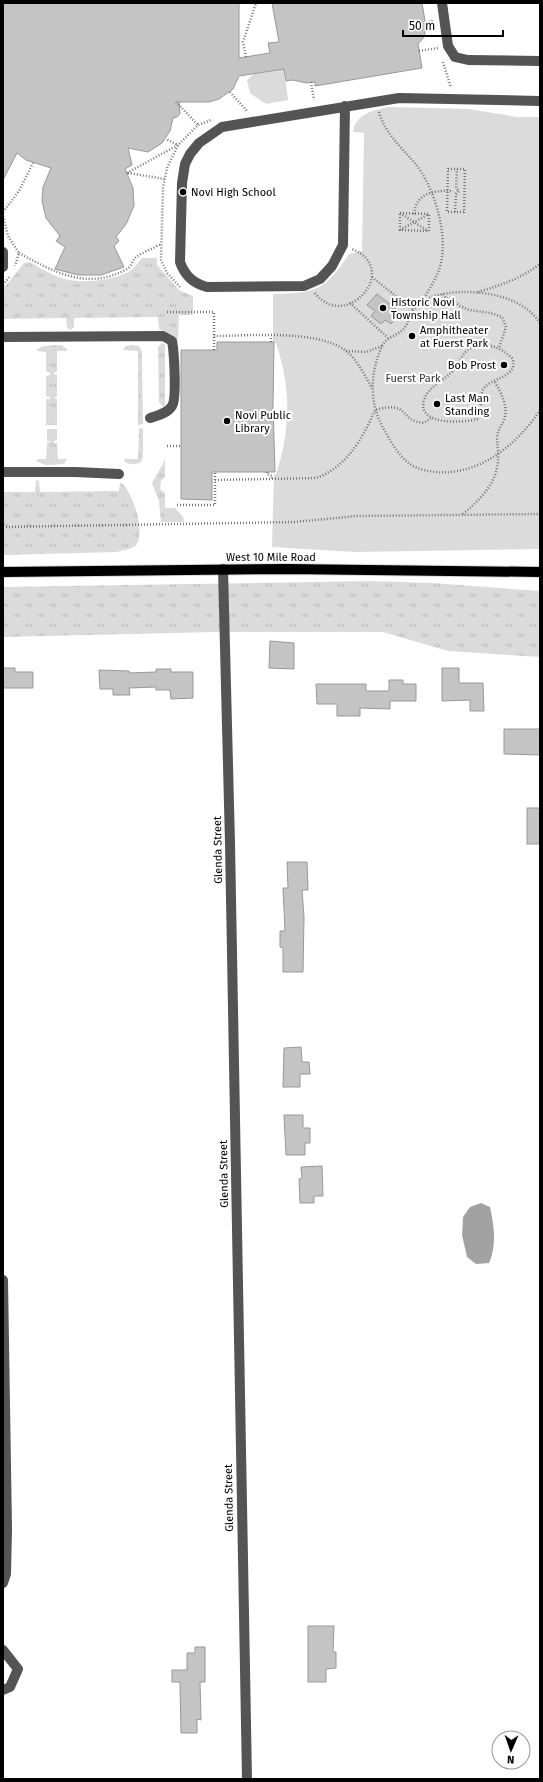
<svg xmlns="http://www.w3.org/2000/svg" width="543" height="1782" font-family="'Fira Sans',sans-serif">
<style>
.grass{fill:url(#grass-tufts)}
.park{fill:#dbdbdb}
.water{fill:#a2a2a2}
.building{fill:#c4c4c4;stroke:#989898}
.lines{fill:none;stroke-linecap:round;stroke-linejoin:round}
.major-casing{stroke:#dbdbdb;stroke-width:12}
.path{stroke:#767676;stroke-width:2.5;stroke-dasharray:1 2;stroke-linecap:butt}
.minor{stroke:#545454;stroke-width:10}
.major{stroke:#000;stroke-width:10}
.poi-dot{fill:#000;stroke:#fff;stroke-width:1.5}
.labels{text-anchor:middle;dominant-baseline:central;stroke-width:4;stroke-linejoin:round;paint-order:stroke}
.poi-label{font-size:11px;fill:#000;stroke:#fff;text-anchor:start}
.park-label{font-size:11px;fill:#323232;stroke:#fff}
.street-label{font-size:11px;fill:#000;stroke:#fff}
</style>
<defs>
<pattern id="grass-tufts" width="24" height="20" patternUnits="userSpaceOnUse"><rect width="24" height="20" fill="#dbdbdb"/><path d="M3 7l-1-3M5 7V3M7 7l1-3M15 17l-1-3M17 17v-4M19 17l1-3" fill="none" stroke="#bababa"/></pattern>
</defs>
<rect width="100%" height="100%" fill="#fff"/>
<g class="grass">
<path d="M 142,258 L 157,258 L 157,265 L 179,290 L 193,296 L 193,315 L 179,315 L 178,341 L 172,335 L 159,329 L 158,317 L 74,318 L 74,327 L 70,330 L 67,327 L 66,318 L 3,319 L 3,289 L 24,263 L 29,262 C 41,268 53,276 65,279 C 82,284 121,280 134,268 C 137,265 139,261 142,258 Z"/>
<polygon points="162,343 165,344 165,406 163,407 159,402 158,347"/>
<polygon points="61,345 67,349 67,351 57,351 57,371 54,373 54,374 57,375 57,396 54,398 57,399 57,425 46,425 46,399 50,399 50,397 46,396 46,376 50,375 50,373 46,371 46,352 37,351 36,350 43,346"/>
<polygon points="131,345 139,346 142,352 143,424 138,425 138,351 123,350 125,347"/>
<path d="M 139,428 L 143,429 L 143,457 L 141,462 C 135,465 131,465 125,462 L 124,459 L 138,459 Z"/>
<polygon points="47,429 57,429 57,440 54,441 54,443 57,443 58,459 67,459 64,464 46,465 36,461 38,459 46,459 47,443 51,441 47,441"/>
<polygon points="165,459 165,477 161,481 160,489 165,493 165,508 175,508 183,517 184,522 161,522 159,501 152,483 163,464"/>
<path d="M 36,480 L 39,481 L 40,492 L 119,491 L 120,483 L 122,483 C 133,494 145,529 137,544 C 134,549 123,550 117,552 L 3,555 L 3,492 L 35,492 Z"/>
<polygon points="371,581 432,583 540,591 540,657 448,651 383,632 216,632 3,637 3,587"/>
</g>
<g class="park">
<polygon points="284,69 288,100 266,104 250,93 247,80 254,74"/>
<path d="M 389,107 L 469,109 L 517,117 L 540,117 L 540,549 L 354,552 L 272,547 L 274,474 L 276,474 C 291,428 291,388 276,343 L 273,342 L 273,294 C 316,293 325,291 349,254 L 362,251 L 364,133 L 353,132 C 355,114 374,110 389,107 Z"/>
</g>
<path class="water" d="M 481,1203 L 490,1207 C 494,1226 497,1245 489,1263 L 476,1264 L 467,1257 L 462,1235 L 463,1217 L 470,1207 Z"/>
<g class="building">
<polygon points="3,3 239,3 239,58 270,53 268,43 279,42 272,3 422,3 426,27 424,37 418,44 422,68 315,86 315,82 306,83 293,80 286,81 284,69 239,76 233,89 219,99 209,102 179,102 180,114 177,117 173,118 170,131 162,143 148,152 128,148 132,165 125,169 133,188 134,206 126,224 116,237 119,241 114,246 124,267 101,275 78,275 55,269 65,247 56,241 60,236 46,218 42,201 43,187 51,168 26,160 17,153 3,180"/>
<polygon points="377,294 400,312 391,324 385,320 381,324 371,316 375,311 367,305"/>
<polygon points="217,342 274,342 273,405 275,472 212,472 212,500 181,499 181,350 217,350"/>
<polygon points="270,641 294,643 294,669 269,668"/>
<polygon points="3,668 15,668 15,672 33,672 33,688 3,688"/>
<polygon points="442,668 459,668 459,683 483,683 484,711 470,711 470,700 442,701"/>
<polygon points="156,669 171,669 171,672 193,672 193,698 171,699 170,690 156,690 156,687 129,688 130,695 113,695 113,689 100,689 99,670 129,671 129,673 156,672"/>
<polygon points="389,680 403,680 403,684 416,684 416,701 390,701 390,709 360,708 360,716 337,716 337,704 317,704 316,684 366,684 366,691 389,691"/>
<polygon points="504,729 540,729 540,755 504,754"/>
<rect x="527" y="808" width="13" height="36"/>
<polygon points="287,862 307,862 308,890 302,890 304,917 303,972 283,972 283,948 280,947 280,931 285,931 283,888 288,888"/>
<polygon points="301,1047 302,1062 309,1062 310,1074 300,1074 300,1087 283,1087 284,1048"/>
<polygon points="284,1115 303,1115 303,1128 310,1128 310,1143 305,1143 305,1155 286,1155"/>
<polygon points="322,1166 323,1196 314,1196 314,1203 300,1203 299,1179 302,1178 301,1167"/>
<polygon points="308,1626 334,1626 333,1652 336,1652 336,1668 326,1669 326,1682 308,1682"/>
<polygon points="195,1647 205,1647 205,1682 200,1682 201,1720 197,1719 197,1733 181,1733 180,1682 172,1682 172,1670 187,1670 187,1653 195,1653"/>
</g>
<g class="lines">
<defs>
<polyline id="major" points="3,572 287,569 540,572"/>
</defs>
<use href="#major" class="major-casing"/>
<g class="path">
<polyline points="426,23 434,20"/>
<polyline points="419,51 438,48"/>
<polyline points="246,57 243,42 256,3"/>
<polyline points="443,62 451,88"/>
<polyline points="311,82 314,100"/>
<polyline points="230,92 247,111"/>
<polyline points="176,102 198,125"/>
<path d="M 379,112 C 385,133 400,146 414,162 C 435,187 450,238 439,270 C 435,281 427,292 422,302"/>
<polygon points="448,169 465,169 464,212 447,212"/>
<polyline points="127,173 178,145 166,139"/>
<polyline points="128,173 165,179"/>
<polyline points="3,212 19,191 33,163"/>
<polyline points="455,212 456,194 459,191 456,188 457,169"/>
<polygon points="400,213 429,214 429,231 400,230"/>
<polyline points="400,213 428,231"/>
<path d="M 414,214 C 416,192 436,190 453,191"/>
<polyline points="3,216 8,236 19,253 15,266"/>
<polyline points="400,230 429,214"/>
<path d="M 19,253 C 54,272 87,291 127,269 C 132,266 132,260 136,257 C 143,252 154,248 161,244"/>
<polyline points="372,277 413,310"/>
<polyline points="3,285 9,277"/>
<polyline points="180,287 167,273 161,260 163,187 167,168 178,145 198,125 211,120"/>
<path d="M 478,292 C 501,285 520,279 540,264"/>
<path d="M 315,293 C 346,333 402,269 352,249"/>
<polyline points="443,294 446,298 453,300 460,306 469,310 491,313 502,317 506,327 499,348"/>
<polyline points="350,303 388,338"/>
<polyline points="167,312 214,312 214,350"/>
<path d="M 540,323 C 524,299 492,292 465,292 C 448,292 423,295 413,311 C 409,316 409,322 405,327 C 399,336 387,336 382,346 C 369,375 369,406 386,433 C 392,444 399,456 410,464 C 417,469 427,471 436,472 C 479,476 518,444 540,410"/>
<path d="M 214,336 C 249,336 318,329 346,351 C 357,359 365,376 372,388"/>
<polyline points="271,342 271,336"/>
<path d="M 476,345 C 491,344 502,348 513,359 C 517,378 493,377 484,388 C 478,397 484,411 477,419 C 464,423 416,426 424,400 C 428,387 443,381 452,372 C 462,361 460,352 476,345 Z"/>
<polyline points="346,351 366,352 382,346"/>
<polyline points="167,446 181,446"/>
<polyline points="267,472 267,474 272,476 272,479"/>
<path d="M 215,480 L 316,478 C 346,468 363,438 375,410 C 411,400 398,421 424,423 L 431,418"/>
<polyline points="177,505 215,505 215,472"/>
<path d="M 463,514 C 483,497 500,480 498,452 C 498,446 497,443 497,437 C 498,430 501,426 504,420 C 509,407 501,393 495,382"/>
<polyline points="3,527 294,522 357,516 540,514"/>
</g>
<g class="minor">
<polyline points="442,3 448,46 455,57 468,60 540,61"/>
<path d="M 345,106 L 343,245 L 332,266 L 320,279 L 304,286 L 207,287 C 193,283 185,276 180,262 L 182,183 L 185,164 L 190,154 L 199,143 L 222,127 L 399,98 L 540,101"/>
<polyline points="3,252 3,267"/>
<path d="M 3,337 L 163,336 L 172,341 C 174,351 177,399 172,406 C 168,413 157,416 150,418"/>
<polyline points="3,472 75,472 119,474"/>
<polyline points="223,569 230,843 247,1779"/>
<polyline points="3,1280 7,1529 6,1574 3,1583"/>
<polyline points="3,1650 18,1669 10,1687 3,1690"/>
</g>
<use href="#major" class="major"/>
</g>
<g class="poi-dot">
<circle cx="183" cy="192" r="4"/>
<circle cx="383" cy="308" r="4"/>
<circle cx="412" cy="336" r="4"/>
<circle cx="504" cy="365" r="4"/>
<circle cx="437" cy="404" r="4"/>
<circle cx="227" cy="421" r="4"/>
</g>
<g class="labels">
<g class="poi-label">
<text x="191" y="192">Novi High School</text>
<text x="391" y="302">Historic Novi<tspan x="391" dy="13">Township Hall</tspan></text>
<text x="420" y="330">Amphitheater<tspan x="420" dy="13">at Fuerst Park</tspan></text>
<text x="496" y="365" text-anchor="end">Bob Prost</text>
<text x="445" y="398">Last Man<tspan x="445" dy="13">Standing</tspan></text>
<text x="235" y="415">Novi Public<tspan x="235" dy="13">Library</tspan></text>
</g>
<g class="park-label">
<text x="413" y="378">Fuerst Park</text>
</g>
<g class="street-label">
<text x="271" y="557">West 10 Mile Road</text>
<text transform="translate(218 850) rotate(-91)">Glenda Street</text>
<text transform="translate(224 1174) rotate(-91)">Glenda Street</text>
<text transform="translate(229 1498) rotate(-91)">Glenda Street</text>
</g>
</g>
<rect width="543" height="1782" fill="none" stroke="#000000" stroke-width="8"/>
<g transform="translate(511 1750) rotate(182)"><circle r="19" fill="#ffffff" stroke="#999999"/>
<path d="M0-3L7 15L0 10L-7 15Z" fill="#000000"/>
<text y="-6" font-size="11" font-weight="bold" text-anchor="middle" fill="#000000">N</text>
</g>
<path d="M403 30v6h100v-6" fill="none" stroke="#000000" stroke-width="2"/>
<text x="409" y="30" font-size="12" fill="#000000" stroke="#ffffff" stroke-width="3" paint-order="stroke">50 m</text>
</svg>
